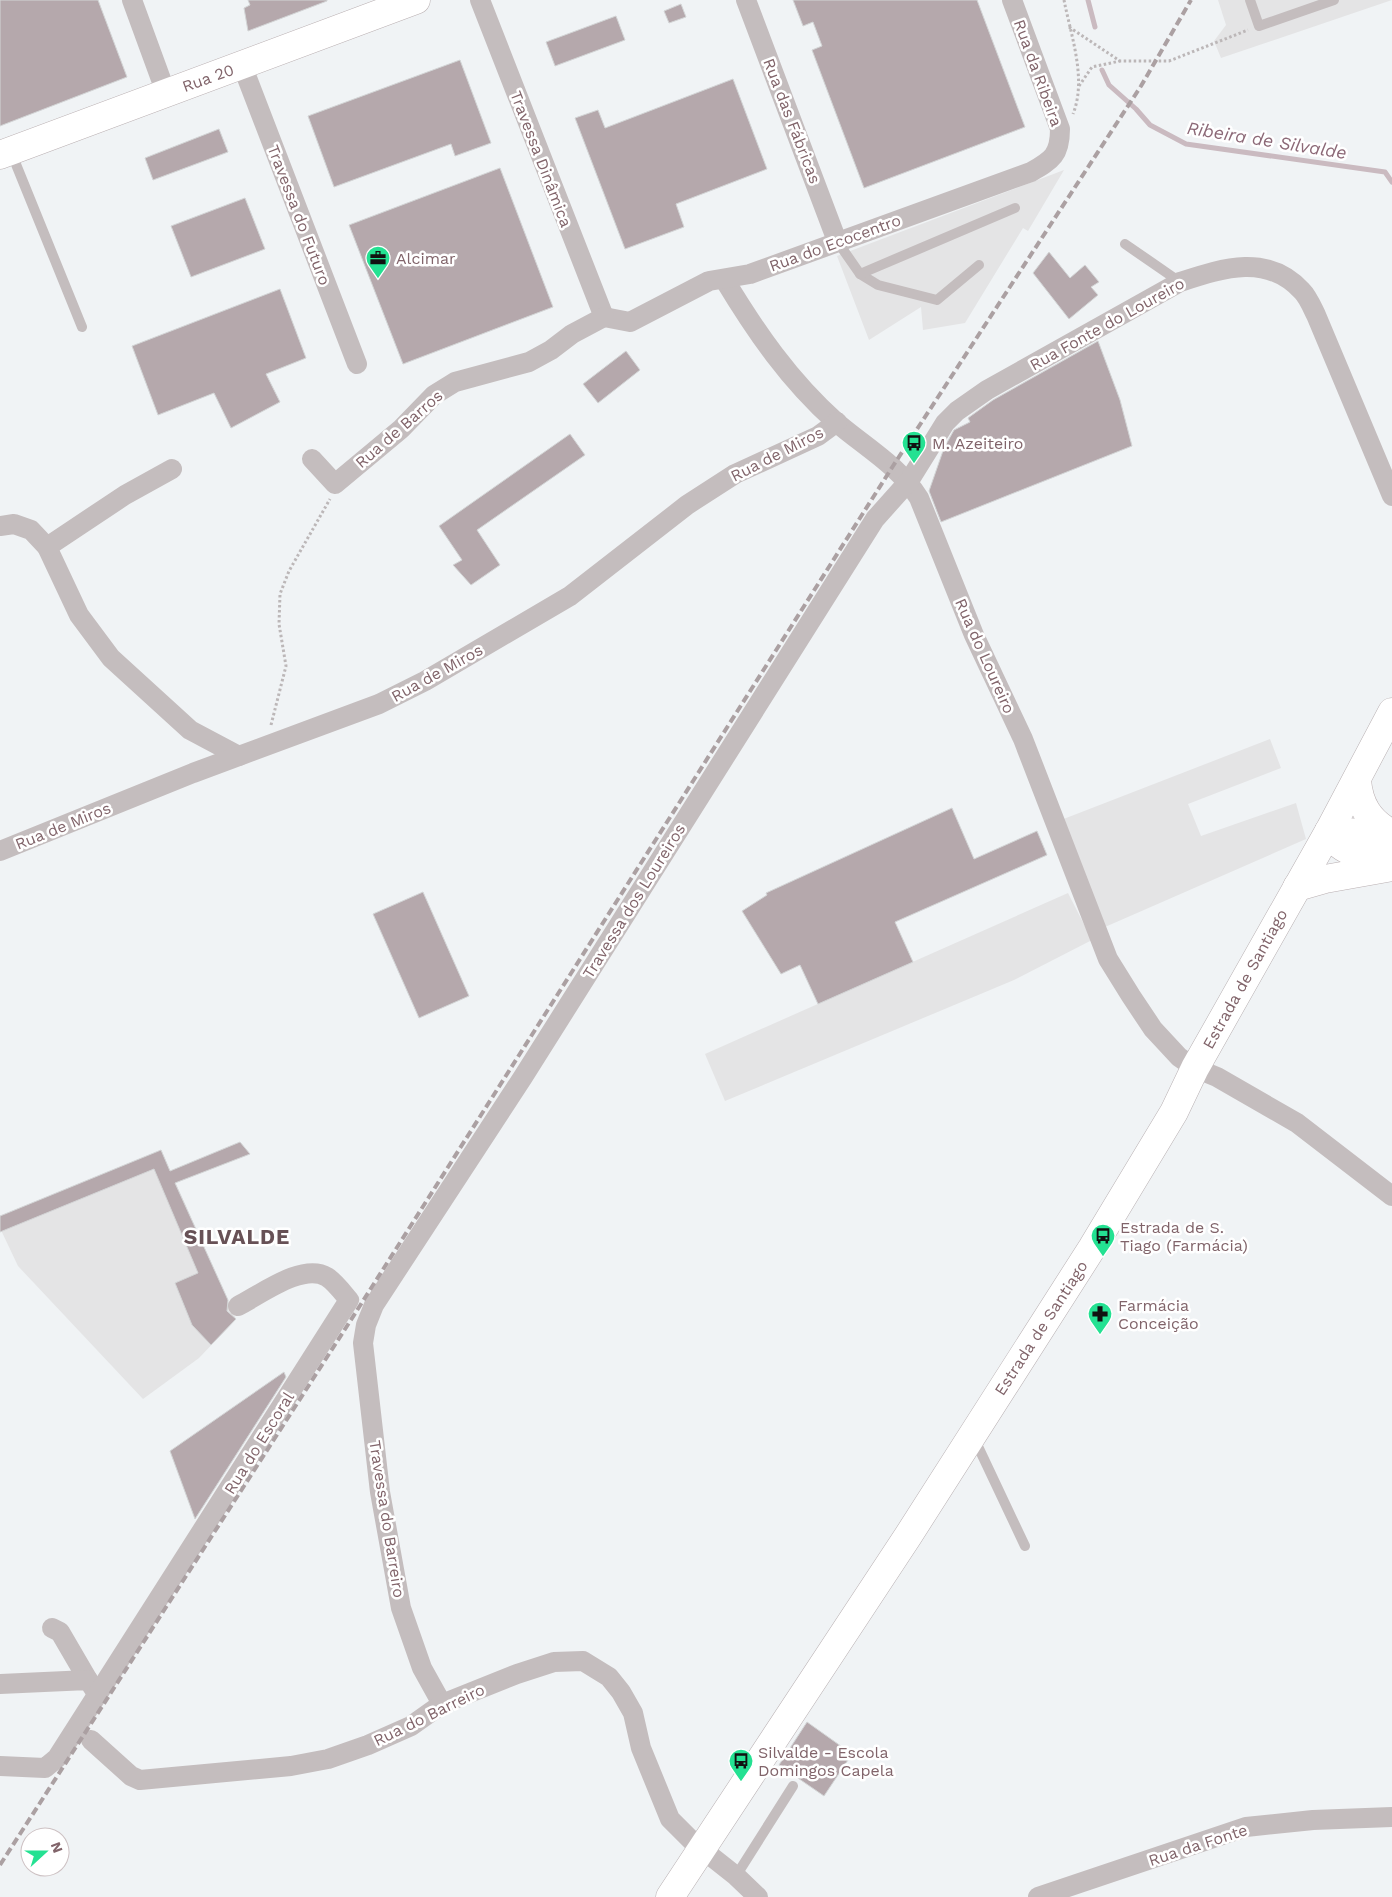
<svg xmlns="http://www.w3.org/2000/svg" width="1392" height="1897" font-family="'Work Sans',sans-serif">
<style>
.built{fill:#e4e4e5}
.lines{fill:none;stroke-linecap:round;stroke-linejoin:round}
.stream{stroke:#cabac0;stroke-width:5}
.building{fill:#b5a8ac;stroke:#d3d5d6}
.secondary-casing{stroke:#b9afb1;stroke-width:29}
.primary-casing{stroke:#b8b0b2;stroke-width:29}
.path{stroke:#bcb7b8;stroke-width:3;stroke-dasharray:2.5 2.5;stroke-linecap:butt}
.service{stroke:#c4bdbe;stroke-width:10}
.minor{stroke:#c4bdbe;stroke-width:20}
.secondary{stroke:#fff;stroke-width:28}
.primary{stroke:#fff;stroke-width:28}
.rail{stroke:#aba0a2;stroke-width:4;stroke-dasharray:8 4;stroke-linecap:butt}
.labels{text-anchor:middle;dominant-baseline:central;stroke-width:5;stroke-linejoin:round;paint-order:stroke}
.street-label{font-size:16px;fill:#81646a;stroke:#fff}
.poi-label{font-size:16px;fill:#81646a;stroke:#fff;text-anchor:start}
.water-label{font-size:18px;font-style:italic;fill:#8c6977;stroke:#fff}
.district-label{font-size:21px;font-weight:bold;letter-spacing:1px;fill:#675156;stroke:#fff}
</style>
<rect width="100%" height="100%" fill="#f0f3f5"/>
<g class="built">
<polygon points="1218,0 1392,0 1221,58 1214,41 1226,25"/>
<polygon points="1064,170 1028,231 1023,228 965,323 923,330 921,307 869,340 837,256"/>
<polygon points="1270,739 1281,768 1188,804 1201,836 1296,803 1306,839 1105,927 1061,820"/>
<polygon points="1068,893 1092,940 1014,980 725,1101 705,1054"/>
<polygon points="161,1150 236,1319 199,1358 143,1399 18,1266 0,1228"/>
</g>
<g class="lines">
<g class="stream">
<polyline points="1088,0 1095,27"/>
<polyline points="1102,70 1109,85 1136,109 1150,125 1186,144 1385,172 1392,182"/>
</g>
</g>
<g class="building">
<polygon points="0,0 98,0 127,77 0,126"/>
<polygon points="248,0 327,0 327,1 248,31 244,8 250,5"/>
<polygon points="793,0 977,0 1025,127 864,188 812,50 822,46 813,22 803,26"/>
<polygon points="681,4 686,17 669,23 664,11"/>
<polygon points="616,16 625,40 555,66 546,42"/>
<polygon points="460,60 491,143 455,156 451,144 334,187 308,116"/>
<polygon points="733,79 767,169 676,204 684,227 625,249 575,118 598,110 605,128"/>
<polygon points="219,129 228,152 153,180 145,158"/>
<polygon points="500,168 553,307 403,364 349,225"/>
<polygon points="245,198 265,249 191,277 171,226"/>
<polygon points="1049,252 1070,278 1085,265 1099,282 1091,287 1098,295 1069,319 1033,273"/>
<polygon points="280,289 306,358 266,374 280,402 231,428 214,393 158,415 132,346"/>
<polygon points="1098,341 1120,400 1132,446 941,522 929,491 944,448 954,430 970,422 968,418 993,400"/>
<polygon points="626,351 640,370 598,403 583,384"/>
<polygon points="570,434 585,455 477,530 500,565 471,585 453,565 462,560 439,526"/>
<polygon points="952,808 974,859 1037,831 1047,855 895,922 913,962 818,1004 800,965 781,974 742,911 767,895 766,893"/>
<polygon points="423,892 469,996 419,1018 373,914"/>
<polygon points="240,1142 250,1154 175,1183 228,1300 227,1311 236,1319 211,1345 192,1325 175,1283 198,1273 154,1169 0,1232 0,1216 161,1150 170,1171"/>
<polygon points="284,1372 286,1377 195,1519 170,1451"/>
<polygon points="807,1722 852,1754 824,1796 779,1765"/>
</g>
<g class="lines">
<defs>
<g id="secondary">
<polyline points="0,155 416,0"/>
<path d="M 1357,780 C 1359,805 1369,821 1392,834"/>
<path d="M 1392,840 L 1361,833 L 1329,831 C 1341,856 1367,855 1392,859"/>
<polyline points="1297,887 1325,879 1392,867"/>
</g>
<polyline id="primary" points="670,1897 908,1536 1092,1248 1174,1112 1195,1068 1329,831 1392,712"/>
</defs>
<use href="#secondary" class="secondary-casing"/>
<use href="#primary" class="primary-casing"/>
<g class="path">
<path d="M 1064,0 C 1071,36 1087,79 1073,114"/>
<polyline points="1069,27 1120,61 1169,61 1248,30"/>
<polyline points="1079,86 1092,67 1120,61"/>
<polyline points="271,725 286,666 279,624 280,594 289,571 330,499"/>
</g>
<g class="service">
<polyline points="1250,0 1259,26 1334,0"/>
<polyline points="11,152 82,327"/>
<polyline points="837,241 860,274 878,285 937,300 979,265"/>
<polyline points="1125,244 1180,282"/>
<polyline points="860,274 1015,208"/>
<polyline points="974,1438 1025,1546"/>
<polyline points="736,1876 793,1786"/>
</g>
<g class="minor">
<polyline points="132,0 166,93"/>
<polyline points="480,0 604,317"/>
<polyline points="746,0 837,241"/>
<polyline points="242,65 357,364"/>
<path d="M 724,279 C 756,332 789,380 836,422 C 865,447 898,465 919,498 L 974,635 L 1023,739 L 1108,959 L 1131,996 L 1153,1029 L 1179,1057 L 1195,1068 L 1217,1077 L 1297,1123 L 1392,1196"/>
<path d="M 604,317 L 630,322 L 709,281 L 750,274 L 1031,172 C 1052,160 1060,155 1060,129 L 1012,0"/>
<polyline points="312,459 335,484 401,429 434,395 455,382 529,362 551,350 572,334 604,317"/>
<polyline points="0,526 14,524 31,530 47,547 79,615 111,658 190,730 239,756"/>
<polyline points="47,547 125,495 172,469"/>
<polyline points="0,851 193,773 379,704 425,681 570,596 687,505 735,474 818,436 837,422"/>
<polyline points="52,1628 60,1632 88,1680"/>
<polyline points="0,1684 88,1680 98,1695"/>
<path d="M 442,1704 L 422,1668 L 401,1608 L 380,1492 L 363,1343 L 366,1325 L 374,1305 L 523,1077 L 875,519 L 909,481 L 945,423 L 957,411 L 987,390 L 1180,282 C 1223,268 1267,253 1302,291 C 1308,297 1312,307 1316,315 L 1392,496"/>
<polyline points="91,1740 131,1776 140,1780 291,1766 328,1759 368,1745 411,1726 442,1704 517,1674 554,1662 583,1661 609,1677 621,1692 633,1713 641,1748 670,1819 693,1842 736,1876 758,1897"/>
<path d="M 0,1766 L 45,1768 L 57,1758 L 349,1300 C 343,1293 335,1282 327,1277 C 303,1262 260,1295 238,1306"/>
<polyline points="1038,1897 1246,1827 1313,1820 1392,1817"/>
</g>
<use href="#secondary" class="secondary"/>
<use href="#primary" class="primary"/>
<polyline class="rail" points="0,1865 356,1312 893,466 1141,86 1191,0"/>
</g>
<defs>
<symbol id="office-pin" viewBox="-11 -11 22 30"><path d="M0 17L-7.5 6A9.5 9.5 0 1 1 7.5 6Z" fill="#24e192" stroke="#fff"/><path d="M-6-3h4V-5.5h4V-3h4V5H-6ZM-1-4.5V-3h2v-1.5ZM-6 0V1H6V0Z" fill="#111"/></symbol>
<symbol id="bus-pin" viewBox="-11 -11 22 30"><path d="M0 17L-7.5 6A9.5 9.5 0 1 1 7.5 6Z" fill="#24e192" stroke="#fff"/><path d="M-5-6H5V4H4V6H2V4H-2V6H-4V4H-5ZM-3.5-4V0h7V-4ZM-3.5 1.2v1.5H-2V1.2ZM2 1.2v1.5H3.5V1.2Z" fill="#111"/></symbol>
<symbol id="pharmacy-pin" viewBox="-11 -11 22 30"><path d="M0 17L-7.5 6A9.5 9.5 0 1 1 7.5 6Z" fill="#24e192" stroke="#fff"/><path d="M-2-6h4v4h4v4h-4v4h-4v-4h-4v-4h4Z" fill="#111"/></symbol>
</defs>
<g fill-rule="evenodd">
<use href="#office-pin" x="364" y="244" width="28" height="38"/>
<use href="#bus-pin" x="900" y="429" width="28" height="38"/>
<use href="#bus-pin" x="1089" y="1222" width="28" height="38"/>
<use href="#pharmacy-pin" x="1086" y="1300" width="28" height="38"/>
<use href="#bus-pin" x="727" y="1747" width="28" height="38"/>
</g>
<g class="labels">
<g class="street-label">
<text transform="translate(1038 73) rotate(70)">Rua da Ribeira</text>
<text transform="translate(208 78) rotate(-20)">Rua 20</text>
<text transform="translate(792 121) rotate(69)">Rua das Fábricas</text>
<text transform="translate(541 159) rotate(69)">Travessa Dinâmica</text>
<text transform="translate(299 215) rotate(69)">Travessa do Futuro</text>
<text transform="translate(835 243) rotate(-20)">Rua do Ecocentro</text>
<text transform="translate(1107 324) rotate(-29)">Rua Fonte do Loureiro</text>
<text transform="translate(399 429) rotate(-41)">Rua de Barros</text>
<text transform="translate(777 454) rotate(-27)">Rua de Miros</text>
<text transform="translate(985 656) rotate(66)">Rua do Loureiro</text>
<text transform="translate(437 673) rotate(-29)">Rua de Miros</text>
<text transform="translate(63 826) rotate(-22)">Rua de Miros</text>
<text transform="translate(634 901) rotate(-58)">Travessa dos Loureiros</text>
<text transform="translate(1245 979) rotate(-61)">Estrada de Santiago</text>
<text transform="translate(1041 1328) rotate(-57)">Estrada de Santiago</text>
<text transform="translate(259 1443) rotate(-58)">Rua do Escoral</text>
<text transform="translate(387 1519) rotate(81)">Travessa do Barreiro</text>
<text transform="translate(429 1715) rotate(-26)">Rua do Barreiro</text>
<text transform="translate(1198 1845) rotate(-18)">Rua da Fonte</text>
</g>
<g class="poi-label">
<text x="396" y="258">Alcimar</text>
<text x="932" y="443">M. Azeiteiro</text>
<text x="1120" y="1227">Estrada de S.<tspan x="1120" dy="18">Tiago (Farmácia)</tspan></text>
<text x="1118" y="1305">Farmácia<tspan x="1118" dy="18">Conceição</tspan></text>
<text x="758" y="1752">Silvalde - Escola<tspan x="758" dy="18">Domingos Capela</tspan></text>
</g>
<g class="water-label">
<text transform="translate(1267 140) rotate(9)">Ribeira de Silvalde</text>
</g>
<g class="district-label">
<text x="237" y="1236">SILVALDE</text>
</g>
</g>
<g transform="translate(45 1852) rotate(69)"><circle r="24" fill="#ffffff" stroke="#cdc1c3"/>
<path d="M0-4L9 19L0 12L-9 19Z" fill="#24e192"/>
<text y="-8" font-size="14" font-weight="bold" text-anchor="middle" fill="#81646a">N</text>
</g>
</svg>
